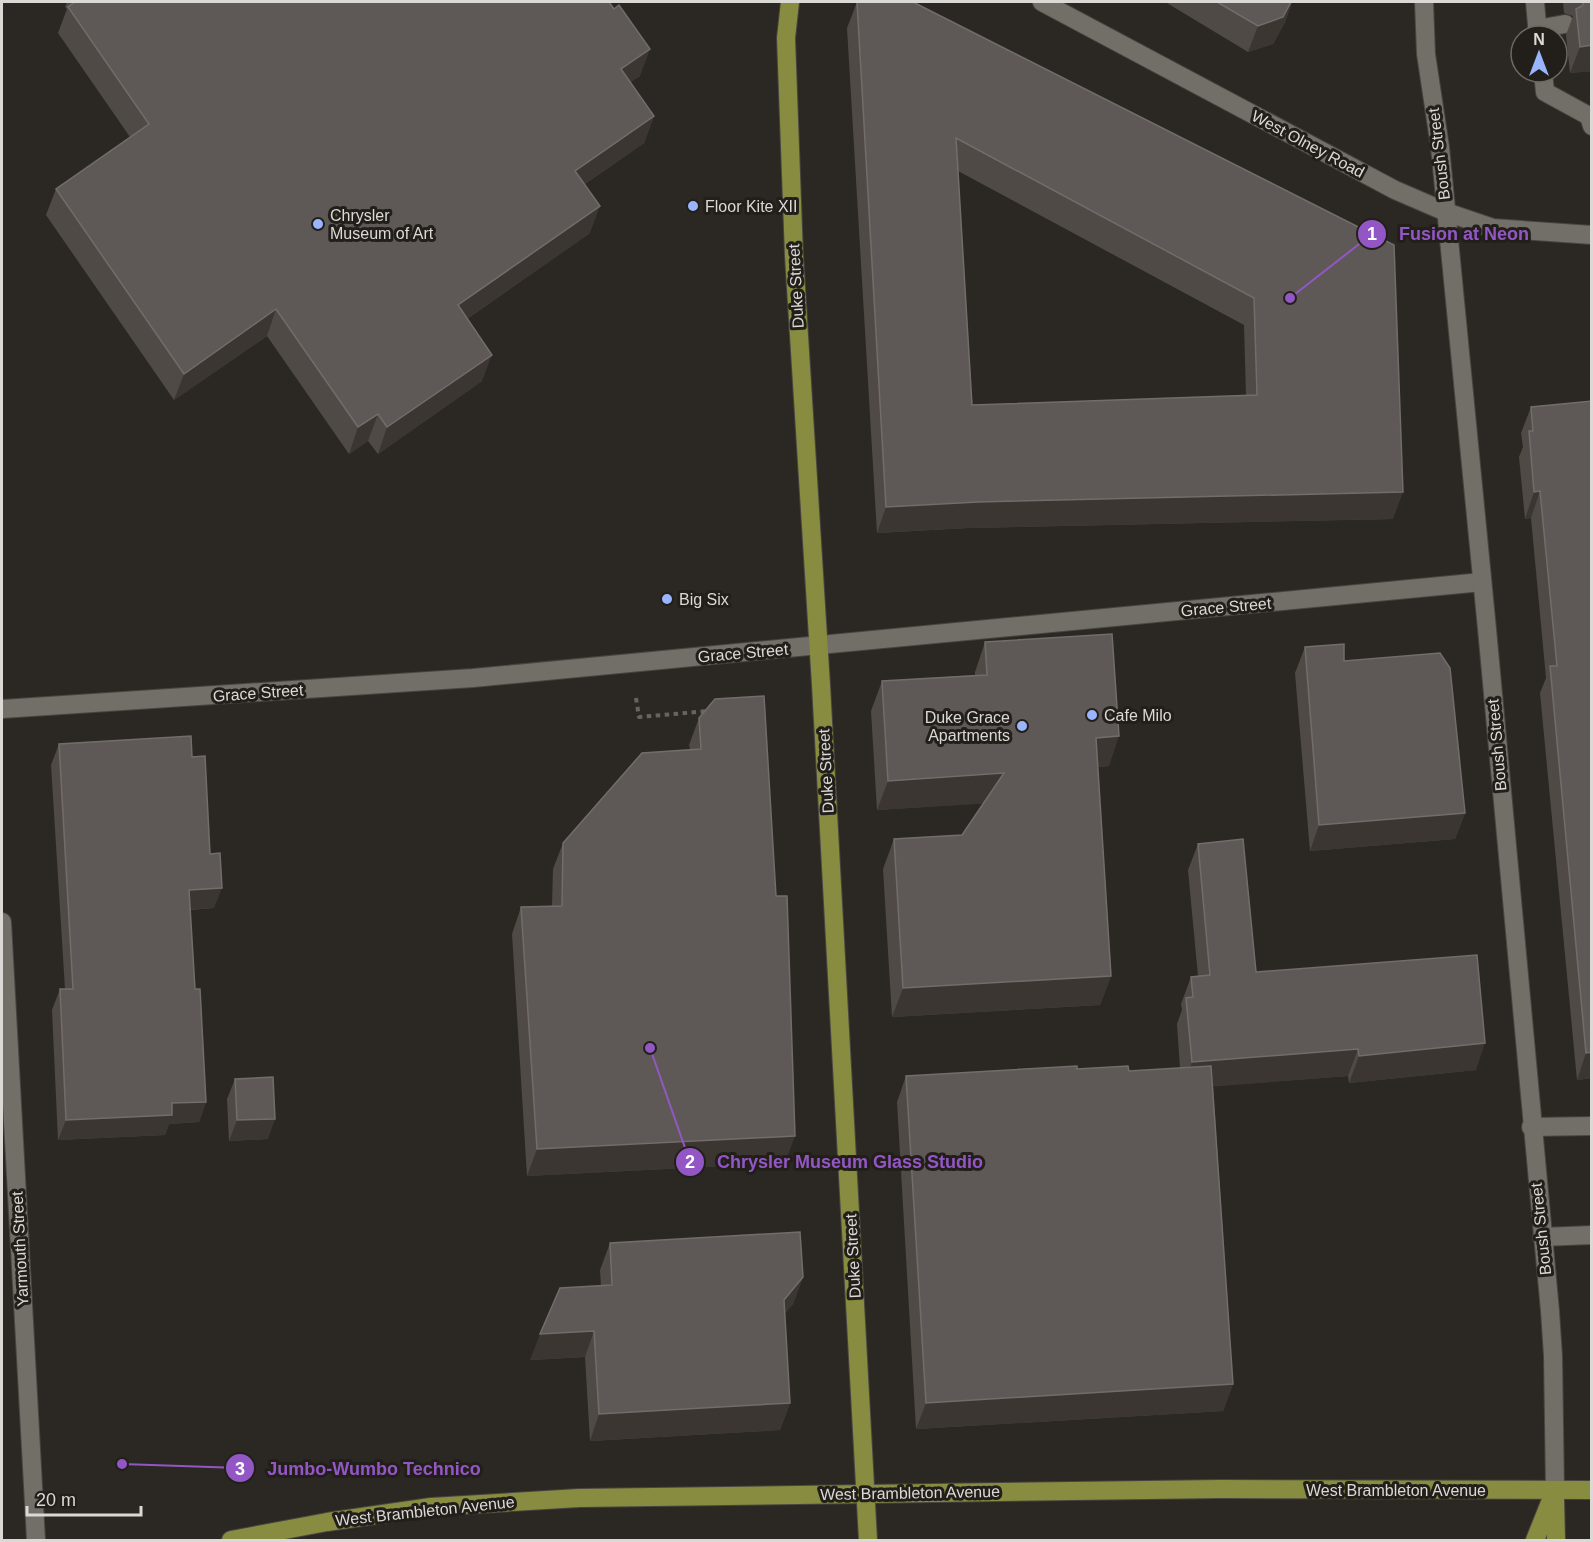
<svg xmlns="http://www.w3.org/2000/svg" width="1593" height="1542" font-family="Helvetica,sans-serif">
<style>
.lines{fill:none;stroke-linecap:round;stroke-linejoin:round}
.lane-casing{stroke:#484541;stroke-width:20}
.street-casing{stroke:#484541;stroke-width:20}
.secondary-casing{stroke:#484541;stroke-width:20}
.primary-casing{stroke:#484541;stroke-width:20}
.path{stroke:#676460;stroke-width:4;stroke-dasharray:4.5 4.5;stroke-linecap:butt}
.lane{stroke:#726e68;stroke-width:18}
.street{stroke:#726e68;stroke-width:18}
.secondary{stroke:#726e68;stroke-width:18}
.primary{stroke:#888c40;stroke-width:18}
.wall{fill:#504a47;fill-rule:evenodd}
.shaded-wall{fill:#3b3632}
.building{fill:#5e5956;stroke:#726d6a;stroke-width:1.5;fill-rule:evenodd}
.poi-dot{fill:#9ab5fd;stroke:#221f1a;stroke-width:2}
.labels{text-anchor:middle;dominant-baseline:central;stroke-width:6;stroke-linejoin:round;paint-order:stroke}
.street-label{font-size:16px;fill:#dbd9d6;stroke:#221f1a}
.poi-label{font-size:16px;fill:#dbd9d6;stroke:#221f1a;text-anchor:start}
.leader{fill:none;stroke:#9357c5;stroke-width:2}
.callout-dot{fill:#9357c5;stroke:#221f1a;stroke-width:2}
.mark-label{font-size:18px;text-anchor:middle;font-weight:bold;fill:#fff}
.callout-label{font-size:18px;text-anchor:middle;font-weight:bold;fill:#9357c5;stroke:#221f1a;stroke-width:6;stroke-linejoin:round;paint-order:stroke}
</style>
<rect width="100%" height="100%" fill="#2b2823"/>
<g class="lines">
<defs>
<g id="lane">
<polyline points="1535,2 1538,36"/>
<polyline points="1537,29 1565,24"/>
<polyline points="1543,72 1545,92 1589,116 1592,126"/>
<polyline points="1531,1127 1592,1126"/>
<polyline points="1542,1237 1592,1235"/>
</g>
<g id="street">
<polyline points="2,709 473,678 1482,582"/>
<polyline points="2,922 36,1540"/>
</g>
<g id="secondary">
<polyline points="1042,2 1395,190 1446,212 1493,228 1592,235"/>
<polyline points="1424,2 1426,54 1440,147 1487,629 1550,1311 1553,1356 1555,1490"/>
</g>
<g id="primary">
<polyline points="790,2 786,38 794,256 821,685 868,1540"/>
<polyline points="1555,1498 1556,1540"/>
<polyline points="231,1540 327,1522 431,1507 579,1498 1221,1489 1592,1490"/>
<polyline points="1535,1540 1555,1490"/>
</g>
</defs>
<use href="#lane" class="lane-casing"/>
<use href="#street" class="street-casing"/>
<use href="#secondary" class="secondary-casing"/>
<use href="#primary" class="primary-casing"/>
<polyline class="path" points="636,698 639,717 709,711"/>
<use href="#lane" class="lane"/>
<use href="#street" class="street"/>
<use href="#secondary" class="secondary"/>
<use href="#primary" class="primary"/>
</g>
<g class="wall">
<polygon points="67,2 609,2 640,76 630,82 654,116 644,143 585,184 590,233 467,319 482,381 378,454 368,441 349,454 267,336 174,400 46,215 56,189 130,137 58,33 67,9 65,7"/>
<path d="M 857,2 L 1394,245 L 1393,519 L 968,528 L 877,533 L 847,28 ZM 958,171 L 1244,325 L 1246,396 L 972,405 Z"/>
<polygon points="1166,2 1292,2 1285,22 1273,44 1248,52 1167,3"/>
<polygon points="1563,2 1592,2 1592,71 1570,73 1566,35 1573,16 1564,13"/>
<polygon points="1592,401 1592,1078 1577,1080 1540,693 1546,678 1531,518 1525,519 1519,457 1523,447 1521,433 1531,407"/>
<polygon points="985,642 1109,766 1098,767 1111,976 1100,1005 892,1017 883,869 894,839 962,835 984,803 877,810 871,711 882,681 975,675 975,672"/>
<polygon points="1305,647 1344,661 1465,813 1455,839 1310,851 1295,673"/>
<polygon points="699,718 785,1163 527,1176 512,934 521,907 552,906 553,869 563,843 690,749 689,745"/>
<polygon points="59,744 192,757 210,854 214,908 190,910 195,989 206,1102 199,1122 169,1124 165,1135 58,1140 52,1010 60,989 65,989 51,765"/>
<polygon points="1198,844 1256,972 1476,1070 1349,1083 1348,1076 1213,1086 1233,1384 1223,1411 916,1429 897,1102 906,1076 1077,1069 1129,1071 1180,1068 1177,1024 1182,1010 1181,1004 1191,977 1198,976 1188,870"/>
<polygon points="235,1079 268,1139 229,1141 227,1099"/>
<polygon points="610,1243 803,1277 793,1304 784,1314 790,1403 780,1430 590,1441 585,1357 530,1360 601,1286 600,1270"/>
</g>
<g class="shaded-wall">
<polygon points="1291,2 1292,2 1285,22 1273,44 1248,52 1258,26"/>
<polygon points="1592,45 1592,71 1570,73 1580,47"/>
<polygon points="650,49 640,76 611,95 621,69"/>
<polygon points="654,116 644,143 566,197 575,171"/>
<polygon points="600,206 590,233 448,332 458,305"/>
<polygon points="276,309 267,336 174,400 184,374"/>
<polygon points="492,355 482,381 378,454 387,427"/>
<polygon points="378,414 368,441 349,454 358,427"/>
<polygon points="1540,491 1531,518 1525,519 1534,492"/>
<polygon points="1403,492 1393,519 968,528 877,533 886,507 978,502"/>
<polygon points="1119,736 1109,766 1085,768 1096,738"/>
<polygon points="1004,773 994,803 877,810 888,781"/>
<polygon points="1465,813 1455,839 1310,851 1319,825"/>
<polygon points="222,888 214,908 181,910 189,890"/>
<polygon points="1111,976 1100,1005 892,1017 903,988"/>
<polygon points="1485,1043 1476,1070 1349,1083 1359,1056"/>
<polygon points="1358,1049 1348,1076 1182,1089 1192,1062"/>
<polygon points="1592,1052 1592,1078 1577,1080 1586,1053"/>
<polygon points="206,1102 199,1122 169,1124 165,1135 58,1140 66,1120 172,1103"/>
<polygon points="275,1119 268,1139 229,1141 237,1120"/>
<polygon points="795,1136 785,1163 527,1176 537,1149"/>
<polygon points="803,1277 793,1304 774,1326 784,1300"/>
<polygon points="594,1331 585,1357 530,1360 540,1334"/>
<polygon points="1233,1384 1223,1411 916,1429 926,1403"/>
<polygon points="790,1403 780,1430 590,1441 599,1414"/>
</g>
<g class="building">
<polygon points="75,2 609,2 614,9 619,5 650,49 621,69 654,116 575,171 600,206 458,305 492,355 387,427 378,414 358,427 276,309 184,374 56,189 149,124 68,7"/>
<path d="M 857,2 L 913,2 L 1394,245 L 1403,492 L 978,502 L 886,507 ZM 956,138 L 1254,298 L 1257,395 L 972,405 Z"/>
<polygon points="1217,2 1291,2 1283,17 1258,26"/>
<polygon points="1584,2 1592,2 1592,45 1580,47 1576,9 1582,6"/>
<polygon points="1592,401 1592,1052 1586,1053 1550,666 1557,666 1540,491 1534,492 1529,431 1533,431 1531,407"/>
<polygon points="1112,634 1119,736 1096,738 1111,976 903,988 894,839 962,835 1004,773 888,781 882,681 987,675 985,642"/>
<polygon points="1344,644 1344,661 1440,653 1450,668 1465,813 1319,825 1305,647"/>
<polygon points="764,696 776,896 787,896 795,1136 537,1149 521,907 562,906 563,843 642,753 701,749 699,718 715,699"/>
<polygon points="191,736 192,757 205,756 210,854 220,853 222,888 189,890 195,989 200,989 206,1102 172,1103 172,1115 66,1120 60,989 73,989 59,744"/>
<polygon points="1243,839 1256,972 1477,955 1485,1043 1359,1056 1358,1049 1192,1062 1186,998 1193,997 1191,977 1210,975 1198,844"/>
<polygon points="1077,1066 1077,1069 1128,1066 1129,1071 1211,1066 1233,1384 926,1403 906,1076"/>
<polygon points="273,1077 275,1119 237,1120 235,1079"/>
<polygon points="800,1232 803,1277 784,1300 790,1403 599,1414 594,1331 540,1334 560,1288 612,1285 610,1243"/>
</g>
<g class="poi-dot">
<circle cx="693" cy="206" r="6"/>
<circle cx="318" cy="224" r="6"/>
<circle cx="667" cy="599" r="6"/>
<circle cx="1092" cy="715" r="6"/>
<circle cx="1022" cy="726" r="6"/>
</g>
<g class="labels">
<g class="street-label">
<text transform="translate(1308 144) rotate(28)">West Olney Road</text>
<text transform="translate(1439 154) rotate(-97)">Boush Street</text>
<text transform="translate(796 286) rotate(-93)">Duke Street</text>
<text transform="translate(1226 607) rotate(-5)">Grace Street</text>
<text transform="translate(743 653) rotate(-5)">Grace Street</text>
<text transform="translate(258 693) rotate(-4)">Grace Street</text>
<text transform="translate(1497 745) rotate(-95)">Boush Street</text>
<text transform="translate(826 771) rotate(-93)">Duke Street</text>
<text transform="translate(1541 1229) rotate(-96)">Boush Street</text>
<text transform="translate(20 1249) rotate(-93)">Yarmouth Street</text>
<text transform="translate(853 1256) rotate(-93)">Duke Street</text>
<text x="1396" y="1490">West Brambleton Avenue</text>
<text transform="translate(910 1493) rotate(-1)">West Brambleton Avenue</text>
<text transform="translate(425 1511) rotate(-6)">West Brambleton Avenue</text>
</g>
<g class="poi-label">
<text x="705" y="206">Floor Kite XII</text>
<text x="330" y="215">Chrysler<tspan x="330" dy="18">Museum of Art</tspan></text>
<text x="679" y="599">Big Six</text>
<text x="1104" y="715">Cafe Milo</text>
<text x="1010" y="717" text-anchor="end">Duke Grace<tspan x="1010" dy="18">Apartments</tspan></text>
</g>
</g>
<path class="leader" d="M1290 298L1372 234M650 1048L690 1162M122 1464L240 1468"/>
<g class="callout-dot">
<circle cx="1290" cy="298" r="6"/>
<circle cx="650" cy="1048" r="6"/>
<circle cx="122" cy="1464" r="6"/>
<circle cx="1372" cy="234" r="15"/>
<circle cx="690" cy="1162" r="15"/>
<circle cx="240" cy="1468" r="15"/>
</g>
<g class="mark-label">
<text x="1372" y="240">1</text>
<text x="690" y="1168">2</text>
<text x="240" y="1475">3</text>
</g>
<g class="callout-label">
<text x="1464" y="240">Fusion at Neon</text>
<text x="850" y="1168">Chrysler Museum Glass Studio</text>
<text x="374" y="1475">Jumbo-Wumbo Technico</text>
</g>
<rect width="1593" height="1542" fill="none" stroke="#dbd9d6" stroke-width="6"/>
<g transform="translate(1539 54)"><circle r="28" fill="#221f1a" stroke="#6c6965" stroke-width="1.5"/>
<path d="M0-4.5L10 22L0 15L-10 22Z" fill="#9ab5fd"/>
<text y="-9" font-size="16" font-weight="bold" text-anchor="middle" fill="#dbd9d6">N</text>
</g>
<path d="M27 1506v9h114v-9" fill="none" stroke="#dbd9d6" stroke-width="3"/>
<text x="36" y="1506" font-size="18" fill="#dbd9d6" stroke="#221f1a" stroke-width="4.5" paint-order="stroke">20 m</text>
</svg>
